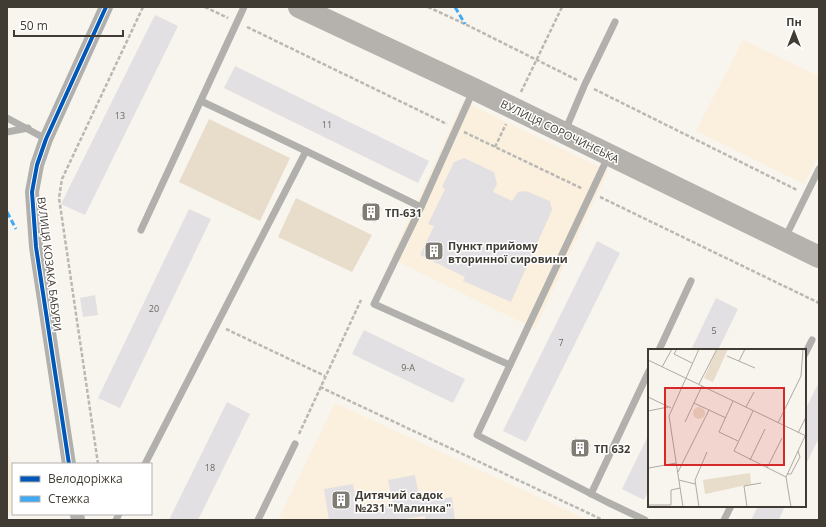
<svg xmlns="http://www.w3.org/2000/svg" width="826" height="527" font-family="'Open Sans',sans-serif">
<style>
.built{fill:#fbf0de}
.green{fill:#e8dcca}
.building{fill:#e2e0e2}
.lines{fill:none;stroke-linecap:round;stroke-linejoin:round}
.path{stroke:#bab8b3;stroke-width:2.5;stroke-dasharray:4 2;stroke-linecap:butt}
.lane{stroke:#b1b0ad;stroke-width:7}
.street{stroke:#b1b0ad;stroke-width:14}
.primary{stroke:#b5b2ad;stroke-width:22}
.quiet{stroke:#3fa9f5;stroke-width:3;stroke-dasharray:6 3;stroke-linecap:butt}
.cycleway-casing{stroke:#fff;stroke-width:6}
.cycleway{stroke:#0057b8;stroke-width:4}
.labels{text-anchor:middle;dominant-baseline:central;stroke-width:3;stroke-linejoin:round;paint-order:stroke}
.number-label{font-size:9px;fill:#6c6862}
.street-label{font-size:11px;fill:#413c33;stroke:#fff}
.poi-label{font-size:11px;font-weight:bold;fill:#413c33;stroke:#fff;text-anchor:start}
.inset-road{fill:none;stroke:#afaaa3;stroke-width:1}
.view{fill:#d62828;fill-opacity:0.15;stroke:#d62828;stroke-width:2}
.inset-edge{fill:none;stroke:#413c33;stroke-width:2}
</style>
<rect width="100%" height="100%" fill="#f8f4ee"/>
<g class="built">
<polygon points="743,40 819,76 819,154 804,184 696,131"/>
<polygon points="463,101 608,171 535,329 391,258"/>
<polygon points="335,403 588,520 278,520"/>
<polygon points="7,440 13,474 13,513 7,513"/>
</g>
<g class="green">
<polygon points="209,119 290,158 260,221 179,182"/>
<polygon points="296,198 372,235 352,272 278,237"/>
</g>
<g class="building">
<polygon points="155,15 178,26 85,215 61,204"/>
<polygon points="235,66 429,161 418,183 224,88"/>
<polygon points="464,158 494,172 497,184 493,192 512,201 518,192 526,191 550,201 552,210 511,302 463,281 465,277 420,255 434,226 428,224 445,189 442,187 454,162"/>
<polygon points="367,201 382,208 375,223 360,216"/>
<polygon points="189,209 211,219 120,408 98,398"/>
<polygon points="597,241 620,253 526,442 503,431"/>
<polygon points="95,295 98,315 83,317 80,298"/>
<polygon points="716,298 738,309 718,350 691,350"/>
<polygon points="364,330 465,379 453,403 352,354"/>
<polygon points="819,382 819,438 805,466 805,410"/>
<polygon points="227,402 250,414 198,520 169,520"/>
<polygon points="649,434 649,490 644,500 622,489"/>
<polygon points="575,437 591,445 585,458 569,450"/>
<polygon points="415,475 420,502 452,497 455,520 425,520 425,516 397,520 329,520 324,489 353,484 357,510 393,505 388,480"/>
<polygon points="758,506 785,506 779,520 751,520"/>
</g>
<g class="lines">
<g class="path">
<polyline points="205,7 228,18"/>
<polyline points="428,7 465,24 577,80"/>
<polyline points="247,27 447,124"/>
<polyline points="594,89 797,190"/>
<polyline points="521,92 562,7"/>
<polyline points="464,132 583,189"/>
<polyline points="495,147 506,124"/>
<polyline points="600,197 819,303"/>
<polyline points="226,329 325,376"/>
<polyline points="320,387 603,520"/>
<polyline points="299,434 361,300"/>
<polyline points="98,464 59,198 62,179 143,7"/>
</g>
<g class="lane">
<polyline points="473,91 421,207 374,304 510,365"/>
<polyline points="201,101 306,151"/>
<polyline points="7,118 46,139"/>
<polyline points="565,131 585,84 615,22"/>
<polyline points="7,132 28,128"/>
<polyline points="608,157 477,435 607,502 645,520"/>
<polyline points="141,230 244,7"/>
<polyline points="785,238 819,169"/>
<polyline points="659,350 691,281"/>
<polyline points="805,354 812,340"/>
<polyline points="145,464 306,151 421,207"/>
<polyline points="591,494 649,371"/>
<polyline points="116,520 119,514"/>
<polyline points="258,520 295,444"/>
<polyline points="724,520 731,506"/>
</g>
<g class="street">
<polyline points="69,464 36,247 32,192 37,165 46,139 106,7"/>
<polyline points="77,514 78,520"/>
</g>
<polyline class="primary" points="299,7 474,89 819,257"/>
<g class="quiet">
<polyline points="455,7 465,24"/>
<polyline points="7,212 16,229"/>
</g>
<defs>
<polyline id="cycleway" points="69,464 36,247 32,192 37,165 46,139 106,7"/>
</defs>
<use href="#cycleway" class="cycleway-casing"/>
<use href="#cycleway" class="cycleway"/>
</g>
<defs>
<symbol id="building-square" viewBox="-11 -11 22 22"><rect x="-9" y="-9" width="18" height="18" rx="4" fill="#817c74" stroke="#fff"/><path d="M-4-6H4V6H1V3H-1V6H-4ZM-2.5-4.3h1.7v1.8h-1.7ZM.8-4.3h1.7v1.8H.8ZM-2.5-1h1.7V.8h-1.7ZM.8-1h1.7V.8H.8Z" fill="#fff"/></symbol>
</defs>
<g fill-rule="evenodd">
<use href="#building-square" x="360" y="201" width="22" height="22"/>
<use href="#building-square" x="423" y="240" width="22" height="22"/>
<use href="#building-square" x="569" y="437" width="22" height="22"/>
<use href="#building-square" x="330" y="489" width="22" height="22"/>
</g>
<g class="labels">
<g class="number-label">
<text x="120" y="115">13</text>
<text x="327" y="124">11</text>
<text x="154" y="308">20</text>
<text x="714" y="330">5</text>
<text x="561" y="342">7</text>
<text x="408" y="367">9-А</text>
<text x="210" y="467">18</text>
</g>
<g class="street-label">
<text transform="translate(560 131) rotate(26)">ВУЛИЦЯ СОРОЧИНСЬКА</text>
<text transform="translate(50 264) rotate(83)">ВУЛИЦЯ КОЗАКА БАБУРИ</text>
</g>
<g class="poi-label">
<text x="385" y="212">ТП-631</text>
<text x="448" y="245">Пункт прийому<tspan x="448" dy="13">вторинної сировини</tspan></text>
<text x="594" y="448">ТП 632</text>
<text x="355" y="494">Дитячий садок<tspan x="355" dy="13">№231 "Малинка"</tspan></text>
</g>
</g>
<g transform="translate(648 349)">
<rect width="158" height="158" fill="#f8f4ee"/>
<path d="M 69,0 L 80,0 L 65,33 L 56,29 ZM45 64a6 6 0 1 1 12 0a6 6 0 1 1-12 0ZM 102,124 L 103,135 L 57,145 L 55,131 Z" fill="#e8dcca"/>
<path class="inset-road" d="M 29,0 L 26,5 L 44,14M 79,7 L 107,19M 0,11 L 158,87M 91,12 L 97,0M 14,18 L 24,0M 51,35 L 69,0M 0,48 L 23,59M 85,52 L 71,83 L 90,92M 46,54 L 61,61M 98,58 L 106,43M 0,62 L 20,58M 105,62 L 86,102 L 138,128M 37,73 L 54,37M 130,74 L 153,27 L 155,0M 150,84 L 158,68M 102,111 L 117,80M 1,119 L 28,114M 119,119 L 134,89M 30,123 L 61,61 L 78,69M 139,125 L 143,125 L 152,108 L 150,102M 31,131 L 47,135M 0,156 L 23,156 L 23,141 L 32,139M 35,158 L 21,67 L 51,0M 51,158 L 47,131 L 59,103M 99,158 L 96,137 L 113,134M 143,158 L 138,128 L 157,87"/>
<path class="view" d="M 17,39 L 136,39 L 136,116 L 17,116 Z"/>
<rect width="158" height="158" class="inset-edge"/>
</g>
<rect width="826" height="527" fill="none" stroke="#413c33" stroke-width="16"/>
<rect x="12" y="463" width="140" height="52" fill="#ffffff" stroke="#b3b1ad"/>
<rect x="20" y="476" width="20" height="6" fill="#0057b8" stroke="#b3b1ad"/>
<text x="48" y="483" font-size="12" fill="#413c33">Велодоріжка</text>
<rect x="20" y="496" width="20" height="6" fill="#3fa9f5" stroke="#b3b1ad"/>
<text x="48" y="503" font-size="12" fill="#413c33">Стежка</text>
<g transform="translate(794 32)" stroke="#ffffff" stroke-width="3" paint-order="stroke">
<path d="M0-3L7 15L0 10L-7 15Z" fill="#413c33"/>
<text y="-6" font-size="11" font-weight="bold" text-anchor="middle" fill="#413c33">Пн</text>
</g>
<path d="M14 30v6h109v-6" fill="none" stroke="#413c33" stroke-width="2"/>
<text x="20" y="30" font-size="12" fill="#413c33" stroke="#ffffff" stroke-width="3" paint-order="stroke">50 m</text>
</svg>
